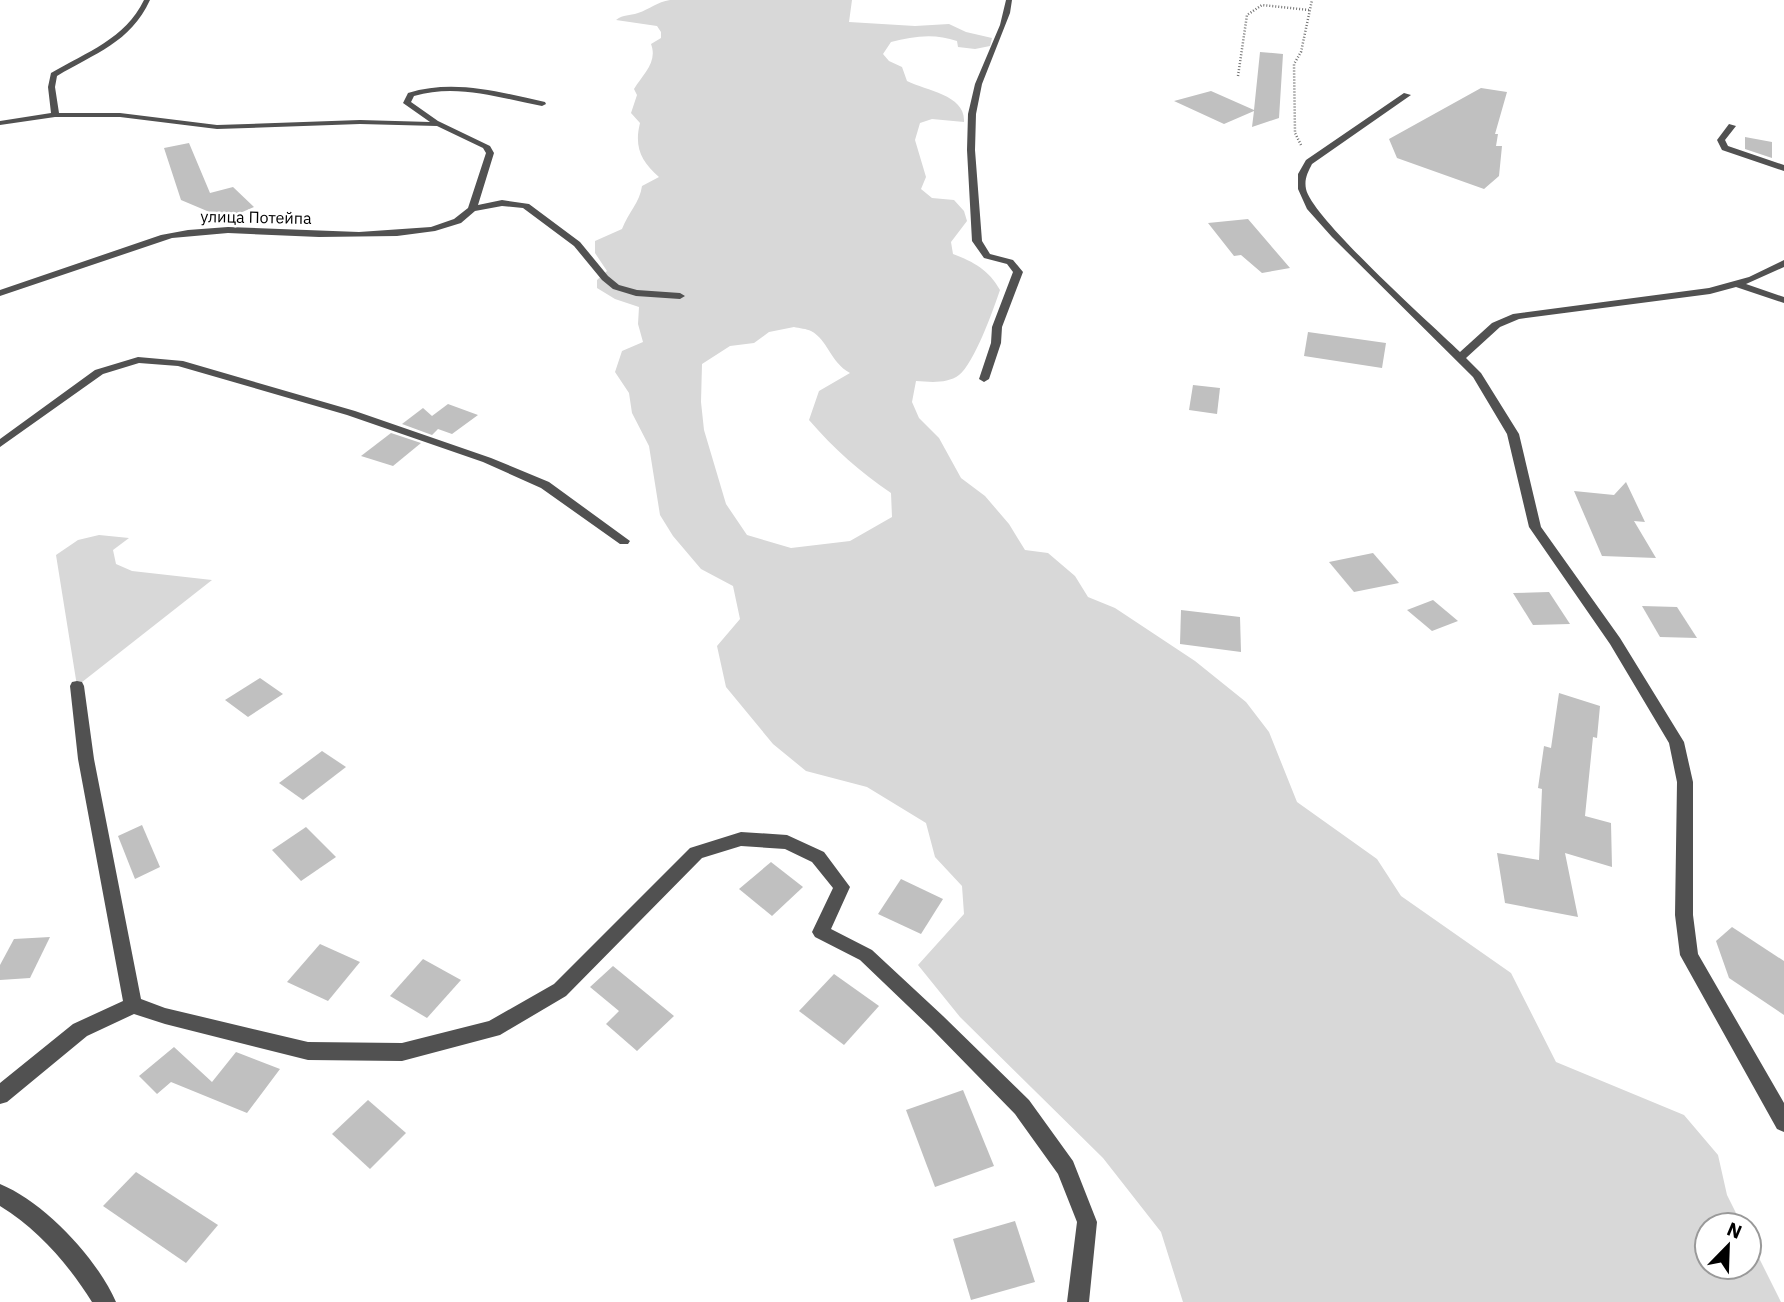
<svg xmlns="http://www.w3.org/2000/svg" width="1784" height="1302" font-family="'IBM Plex Sans',sans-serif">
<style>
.green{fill:#d8d8d8;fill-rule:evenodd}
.building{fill:#c0c0c0}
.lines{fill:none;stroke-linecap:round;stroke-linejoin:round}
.path{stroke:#737373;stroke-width:2.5;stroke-dasharray:1 2;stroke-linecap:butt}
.street{fill:#515151;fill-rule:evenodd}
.labels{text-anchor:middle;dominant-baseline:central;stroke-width:5;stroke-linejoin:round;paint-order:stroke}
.far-street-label{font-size:16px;fill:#000;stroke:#fff}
</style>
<rect width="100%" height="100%" fill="#fff"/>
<g class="green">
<path d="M 670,0 L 852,0 L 849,22 L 915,26 L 949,24 L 966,32 L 992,38 L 990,46 L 975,49 L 958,47 L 957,41 C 935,33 913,36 891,42 L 883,54 L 889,61 L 902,67 L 907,81 C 927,91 966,95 964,122 L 932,119 L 920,123 L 915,140 L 926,177 L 921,189 L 932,198 L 954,200 L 964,211 L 967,221 L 951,242 L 953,254 C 974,262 989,270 1000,290 C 994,308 974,364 959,375 C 947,384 930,382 916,381 L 912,402 L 919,418 L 939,438 L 961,478 L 985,496 L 1009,524 L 1025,550 L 1048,553 L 1075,576 L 1088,597 L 1115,608 L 1195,661 L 1246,702 L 1269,732 L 1297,802 L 1377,859 L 1401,896 L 1511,973 L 1556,1062 L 1684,1115 L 1718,1155 L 1727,1195 L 1742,1225 L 1707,1225 L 1707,1267 L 1749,1267 L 1749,1238 L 1781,1302 L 1183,1302 L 1161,1232 L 1103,1158 L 960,1017 L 918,965 L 964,914 L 962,886 L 935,857 L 926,823 L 867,787 L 806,771 L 773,744 L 726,687 L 717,646 L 740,619 L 733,586 L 701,569 L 673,536 L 660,515 L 649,446 L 632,413 L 629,393 L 615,372 L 622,351 L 643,342 L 638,324 L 639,307 L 615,299 L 597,288 L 597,280 L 607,271 L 595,253 L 595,241 L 622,229 C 628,213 640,202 642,186 L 659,177 C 641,161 634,147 640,123 L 631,113 L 637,95 L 634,89 C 643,74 658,62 651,44 L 661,38 L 661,32 L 657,26 L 616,20 C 624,14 629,16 638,13 C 650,9 657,2 670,0 ZM 794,327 C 799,328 807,329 811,331 C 828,340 830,362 850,373 L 819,391 L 809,420 C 834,449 860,472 891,493 L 892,517 L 850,541 L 791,548 L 747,535 L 726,504 L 704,430 L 701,402 L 702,364 L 730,346 L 754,343 L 769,332 Z"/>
<polygon points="99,535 129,538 113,550 116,564 132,571 212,580 77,686 56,555 78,540"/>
</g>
<g class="building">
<polygon points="1260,52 1283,54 1279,118 1252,127 1254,111 1224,124 1174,101 1211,91 1254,110"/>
<polygon points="1481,88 1507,92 1495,134 1498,134 1496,146 1502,146 1499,176 1484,189 1397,158 1389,139"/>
<polygon points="1745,137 1772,142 1772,158 1745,149"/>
<polygon points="189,143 210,193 233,187 254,207 226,219 181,200 164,148"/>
<polygon points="1248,219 1290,268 1262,273 1241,255 1234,256 1208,223"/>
<polygon points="1308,332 1386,343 1382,368 1304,356"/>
<polygon points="1193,385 1220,388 1217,414 1189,410"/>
<polygon points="448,404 478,415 452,434 438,429 432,435 402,424 423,408 432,416"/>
<polygon points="391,433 421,443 393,466 361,456"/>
<polygon points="1626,482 1645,522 1634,521 1656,558 1602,556 1574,491 1614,495"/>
<polygon points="1373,553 1399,583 1354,592 1329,562"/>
<polygon points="1549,592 1570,624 1533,625 1513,593"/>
<polygon points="1433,600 1458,621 1432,631 1407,610"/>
<polygon points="1642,606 1677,607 1697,638 1660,637"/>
<polygon points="1181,610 1240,617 1241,652 1180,644"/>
<polygon points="260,678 283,694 248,717 225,700"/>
<polygon points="1559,693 1600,706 1597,738 1593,737 1585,816 1611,823 1612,867 1565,853 1578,917 1505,903 1497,853 1539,860 1542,789 1538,788 1544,746 1551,748"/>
<polygon points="322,751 346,767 303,800 279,783"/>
<polygon points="142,825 160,867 135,879 118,836"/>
<polygon points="306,827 336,857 301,881 272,850"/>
<polygon points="771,862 803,887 772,916 739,889"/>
<polygon points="901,879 943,899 921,934 878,914"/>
<polygon points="1732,927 1784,961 1784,1015 1729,978 1716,941"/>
<polygon points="50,937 30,978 0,980 0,965 14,939"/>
<polygon points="320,944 360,962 328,1001 287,982"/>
<polygon points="423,959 461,980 427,1018 390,996"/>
<polygon points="613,966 674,1016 637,1051 606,1024 619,1011 590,987"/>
<polygon points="834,974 879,1006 844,1045 799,1011"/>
<polygon points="174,1047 212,1082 236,1052 280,1069 247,1113 171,1082 157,1094 139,1076"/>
<polygon points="963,1090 994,1166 935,1187 906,1110"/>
<polygon points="368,1100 406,1133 370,1169 332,1134"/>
<polygon points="136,1172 218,1225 186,1263 103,1206"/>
<polygon points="1015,1221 1035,1282 971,1300 953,1239"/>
</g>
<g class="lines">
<g class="path">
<polyline points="1238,76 1247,15 1262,5 1309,10"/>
<polyline points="1301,145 1295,133 1294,64 1301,52 1312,0"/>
</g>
<g class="street">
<path d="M 144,0 L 150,0 C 130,43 95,53 57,76 L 55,87 L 59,113 L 120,113 L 217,125 L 360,120 L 430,122 L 403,103 L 408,93 C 454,79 499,92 545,102 L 546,104 L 542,106 C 500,98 457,83 414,96 L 411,102 L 438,121 L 490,146 L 494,153 L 478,205 L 502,200 L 529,204 L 580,242 L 608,276 L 619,285 L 637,290 L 680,293 L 685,296 L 680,299 L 636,296 L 613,289 L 602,280 L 574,246 L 523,208 L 502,206 L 475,211 L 461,223 L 435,231 L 397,236 L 319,237 L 228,233 L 172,238 L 0,296 L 0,290 L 161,235 L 188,230 L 228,227 L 359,232 L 431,227 L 454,219 L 468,208 L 486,153 L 483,148 L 437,126 L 360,124 L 217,129 L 120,117 L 55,117 L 0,125 L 0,121 L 51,113 L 48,87 L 51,73 C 87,52 125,39 144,0 Z"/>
<polygon points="1006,0 1012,0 1010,13 982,84 976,114 975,150 982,241 990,254 1013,260 1023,272 1002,327 1001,343 989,379 984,382 979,379 991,343 992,327 1013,272 1007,264 984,258 972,241 967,150 968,114 975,84 1000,25"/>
<path d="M 1404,93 L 1411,95 L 1312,164 C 1308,172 1304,179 1306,189 C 1312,218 1432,325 1460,352 L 1492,323 L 1513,314 L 1709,288 L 1749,277 L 1784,260 L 1784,267 L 1746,284 L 1784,297 L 1784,303 L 1736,287 L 1710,294 L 1519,319 L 1500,327 L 1466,358 L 1481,373 L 1519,434 L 1541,527 L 1620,638 L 1684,742 L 1693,782 L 1693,915 L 1698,954 L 1784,1103 L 1784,1132 L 1777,1129 L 1680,955 L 1675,915 L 1677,782 L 1669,743 L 1610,644 L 1529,527 L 1507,434 L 1473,377 L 1332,237 L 1307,209 L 1298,189 L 1298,174 L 1306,160 Z"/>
<polygon points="1729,124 1736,126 1725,140 1728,146 1784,165 1784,171 1722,150 1717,140"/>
<polygon points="138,357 183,361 355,411 491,458 549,482 630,541 628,544 620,544 541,488 483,462 347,415 178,366 139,363 103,374 0,447 0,439 95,370"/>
<polygon points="77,681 82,682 84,686 94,759 141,999 165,1008 308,1042 402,1043 489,1021 554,984 690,848 741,832 787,835 824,852 850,887 831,929 872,950 943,1016 1029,1100 1073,1161 1097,1222 1089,1302 1067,1302 1077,1222 1058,1174 1015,1114 931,1028 860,960 815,937 812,932 833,888 812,862 785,849 741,846 702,858 566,996 500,1035 402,1061 308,1060 165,1024 134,1014 87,1036 7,1102 0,1104 0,1083 73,1024 123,1001 78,759 70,686 72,682"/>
<path d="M 0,1184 C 44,1202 97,1258 116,1302 L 92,1302 C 68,1264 39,1230 0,1206 Z"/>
</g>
</g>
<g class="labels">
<g class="far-street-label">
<text transform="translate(256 217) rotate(1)">улица Потейпа</text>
</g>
</g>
<g transform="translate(1728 1246) rotate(23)"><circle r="33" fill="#ffffff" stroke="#999999" stroke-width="2"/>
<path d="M0-5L12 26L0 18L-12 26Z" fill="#000000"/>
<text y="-10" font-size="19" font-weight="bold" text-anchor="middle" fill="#000000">N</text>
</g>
</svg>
